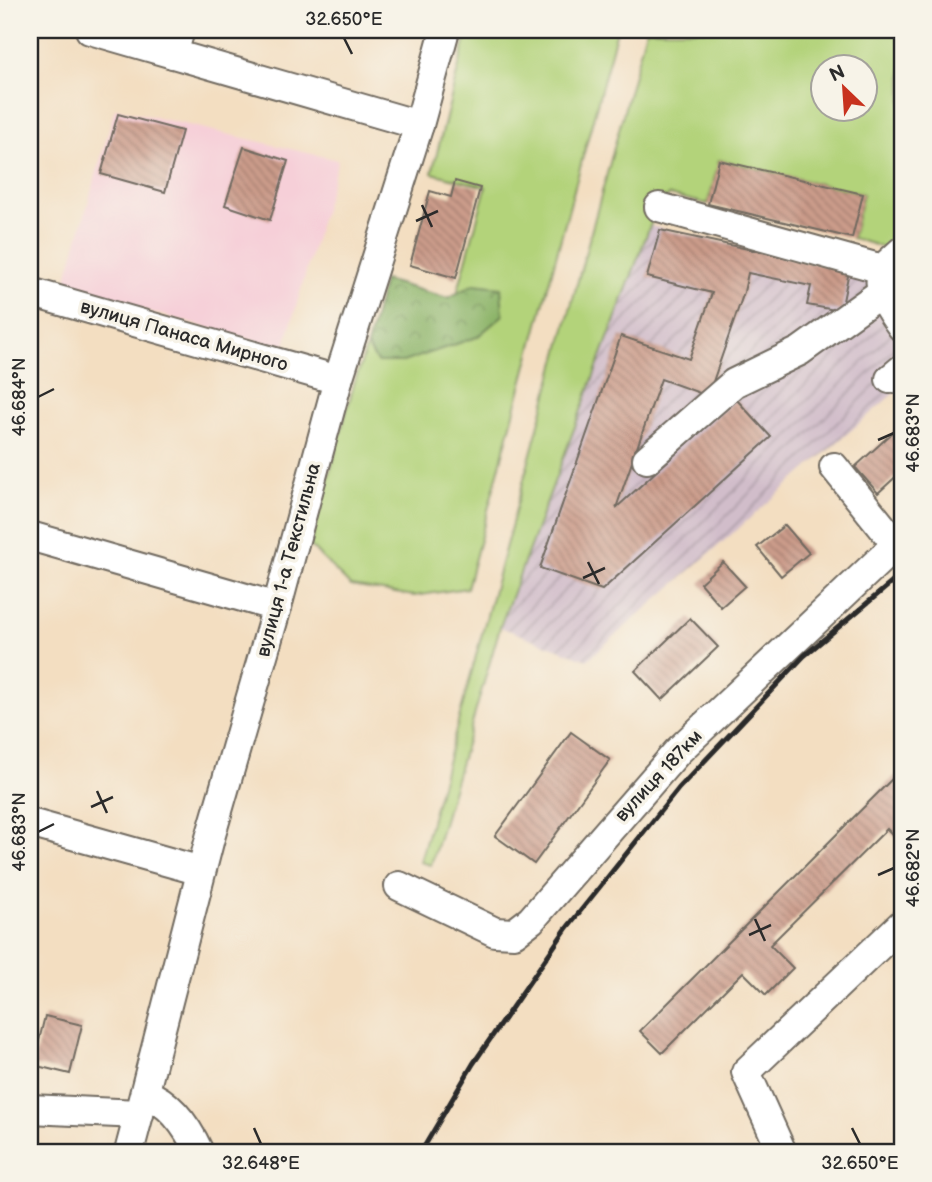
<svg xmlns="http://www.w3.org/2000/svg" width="932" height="1182" font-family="'Balsamiq Sans',sans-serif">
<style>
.built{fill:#f6cfd8}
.industrial{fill:url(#industrial-furrows)}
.grass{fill:#b3d37a;stroke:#6f7f52;stroke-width:2;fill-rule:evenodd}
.forest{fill:url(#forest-crowns);stroke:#5c704a;stroke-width:2}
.building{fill:url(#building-back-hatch)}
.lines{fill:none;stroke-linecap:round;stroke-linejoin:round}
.minor-casing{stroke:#716a60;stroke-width:32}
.minor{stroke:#fff;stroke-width:28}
.rail{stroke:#2b2b2b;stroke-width:5}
.ticks{fill:none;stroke:#2b2b2b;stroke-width:2.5}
.labels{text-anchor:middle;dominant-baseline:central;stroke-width:7;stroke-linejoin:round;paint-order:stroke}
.street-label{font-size:19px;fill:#2b2b2b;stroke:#f7f3e8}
.neatline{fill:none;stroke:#2b2b2b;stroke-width:2.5}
.ticks-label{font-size:18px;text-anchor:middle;fill:#2b2b2b}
</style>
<defs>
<pattern id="industrial-furrows" width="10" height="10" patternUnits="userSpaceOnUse" patternTransform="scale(1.75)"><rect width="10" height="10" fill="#d1bdca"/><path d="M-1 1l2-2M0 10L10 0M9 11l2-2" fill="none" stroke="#aa9aa4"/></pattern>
<pattern id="forest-crowns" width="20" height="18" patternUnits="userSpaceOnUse" patternTransform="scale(1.75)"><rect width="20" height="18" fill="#8eb56a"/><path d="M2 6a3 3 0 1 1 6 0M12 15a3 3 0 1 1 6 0" fill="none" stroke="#749357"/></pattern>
<pattern id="building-back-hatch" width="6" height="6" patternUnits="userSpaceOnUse" patternTransform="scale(1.75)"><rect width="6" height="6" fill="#cb9b8a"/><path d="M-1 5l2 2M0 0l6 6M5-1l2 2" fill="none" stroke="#a57f71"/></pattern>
</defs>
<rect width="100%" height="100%" fill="#f7f3e8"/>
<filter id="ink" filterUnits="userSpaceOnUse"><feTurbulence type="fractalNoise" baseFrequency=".0143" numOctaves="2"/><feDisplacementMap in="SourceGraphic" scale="14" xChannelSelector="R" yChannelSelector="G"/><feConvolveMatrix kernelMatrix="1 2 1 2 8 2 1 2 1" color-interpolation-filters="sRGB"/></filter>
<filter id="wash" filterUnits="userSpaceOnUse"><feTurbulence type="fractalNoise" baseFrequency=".00686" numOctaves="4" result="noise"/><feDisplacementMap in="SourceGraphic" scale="28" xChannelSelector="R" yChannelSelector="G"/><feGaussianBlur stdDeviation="1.57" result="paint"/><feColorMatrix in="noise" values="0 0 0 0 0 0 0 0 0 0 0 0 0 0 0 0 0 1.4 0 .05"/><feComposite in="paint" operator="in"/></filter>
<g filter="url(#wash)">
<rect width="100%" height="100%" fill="#f3dec1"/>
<polygon class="built" points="115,108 338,160 284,349 64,288"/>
<polygon class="industrial" points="650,226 849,271 902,266 902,386 587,660 500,627"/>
<g class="grass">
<polygon points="468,30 617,30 467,588 414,596 351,586 310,546 354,384 367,346 377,362 474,284 457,294 486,187 432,173"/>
<path d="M 646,30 L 902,30 L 902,240 L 892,250 L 852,238 L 863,194 L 719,160 L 708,204 L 669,195 L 659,207 L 650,226 L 500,627 L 431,865 L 420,862 ZM 824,66 L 866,66 L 866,108 L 824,108 Z"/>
</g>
<polygon class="forest" points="384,280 448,298 474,284 501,287 503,315 477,337 403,362 377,362 367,346"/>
<g id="blocks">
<g class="building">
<polygon points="118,114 182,131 165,192 101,174"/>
<polygon points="244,147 288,161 270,220 225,205"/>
<polygon points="719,160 863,194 852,238 708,204"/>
<polygon points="455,181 480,188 456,278 410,265 430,191 451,197"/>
<polygon points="660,230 849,271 841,311 807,305 811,286 748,273 744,292 708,396 661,379 616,508 736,399 771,437 602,590 540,568 621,336 689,359 712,293 647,277"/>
<polygon points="902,424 902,471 878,493 855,467"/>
<polygon points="785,525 809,553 781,576 757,547"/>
<polygon points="723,562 745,586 721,607 700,583"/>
<polygon points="690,618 718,647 662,700 635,671"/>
<polygon points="571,732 610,760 534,864 495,836"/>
<polygon points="902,769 902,844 887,829 770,945 793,968 766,995 743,972 662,1053 640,1031"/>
<polygon points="45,1016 82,1025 70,1074 33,1065"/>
</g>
</g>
</g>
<g filter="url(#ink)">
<use href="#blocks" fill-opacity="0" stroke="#716a60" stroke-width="2"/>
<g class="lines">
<defs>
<g id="minor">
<polyline points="90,30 419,125"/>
<polyline points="173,54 180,30"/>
<polyline points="659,207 882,269 902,251"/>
<path d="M 881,275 C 878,295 891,312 902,327"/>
<polyline points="30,292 338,380"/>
<polyline points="890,379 902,369"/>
<polyline points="647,459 734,383 800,351 882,292"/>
<polyline points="834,467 896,544"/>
<polyline points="30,536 277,607"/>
<polyline points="30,823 201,871"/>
<polyline points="399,886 495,932 514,933 531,920 678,751 902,539"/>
<path d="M 145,1093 C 171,1103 188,1128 199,1152"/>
<polyline points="30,1109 139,1114 210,838 277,607 338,380 419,125 445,30"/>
<polyline points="129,1152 139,1114"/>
<polyline points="782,1152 746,1072 902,924"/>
</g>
</defs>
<use href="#minor" class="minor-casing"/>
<use href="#minor" class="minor"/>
<polyline class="rail" points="421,1152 473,1064 566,929 679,788 804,656 902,574"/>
</g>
</g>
<path class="ticks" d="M 344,38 L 352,54M 422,205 L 432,227M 416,221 L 438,211M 38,397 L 54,389M 878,440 L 894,433M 588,562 L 599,584M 583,578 L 605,568M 97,791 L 107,813M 91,807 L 113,797M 38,832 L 54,824M 878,875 L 894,868M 755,919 L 765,941M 749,935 L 771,925M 254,1128 L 261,1144M 852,1128 L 860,1144"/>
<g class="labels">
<g class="street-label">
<text transform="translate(184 336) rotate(16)">вулиця Панаса Мирного</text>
<text transform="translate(289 560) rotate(-75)">вулиця 1-а Текстильна</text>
<text transform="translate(659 776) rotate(-47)">вулиця 187км</text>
</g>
</g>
<rect width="932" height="1182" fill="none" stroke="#f7f3e8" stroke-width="77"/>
<g transform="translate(844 88) rotate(335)"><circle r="33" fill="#f7f3e8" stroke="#a5a39c" stroke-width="2"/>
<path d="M0-5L12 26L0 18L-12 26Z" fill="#c8321e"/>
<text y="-10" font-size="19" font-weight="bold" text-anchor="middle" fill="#2b2b2b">N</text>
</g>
<rect x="38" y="38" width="856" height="1106" class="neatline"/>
<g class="ticks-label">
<text x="344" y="25">32.650°E</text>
<text transform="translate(19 397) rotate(-90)" y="6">46.684°N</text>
<text transform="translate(913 433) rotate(-90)" y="6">46.683°N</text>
<text transform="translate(19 832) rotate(-90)" y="6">46.683°N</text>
<text transform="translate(913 868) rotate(-90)" y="6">46.682°N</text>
<text x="261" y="1169">32.648°E</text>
<text x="860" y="1169">32.650°E</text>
</g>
</svg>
